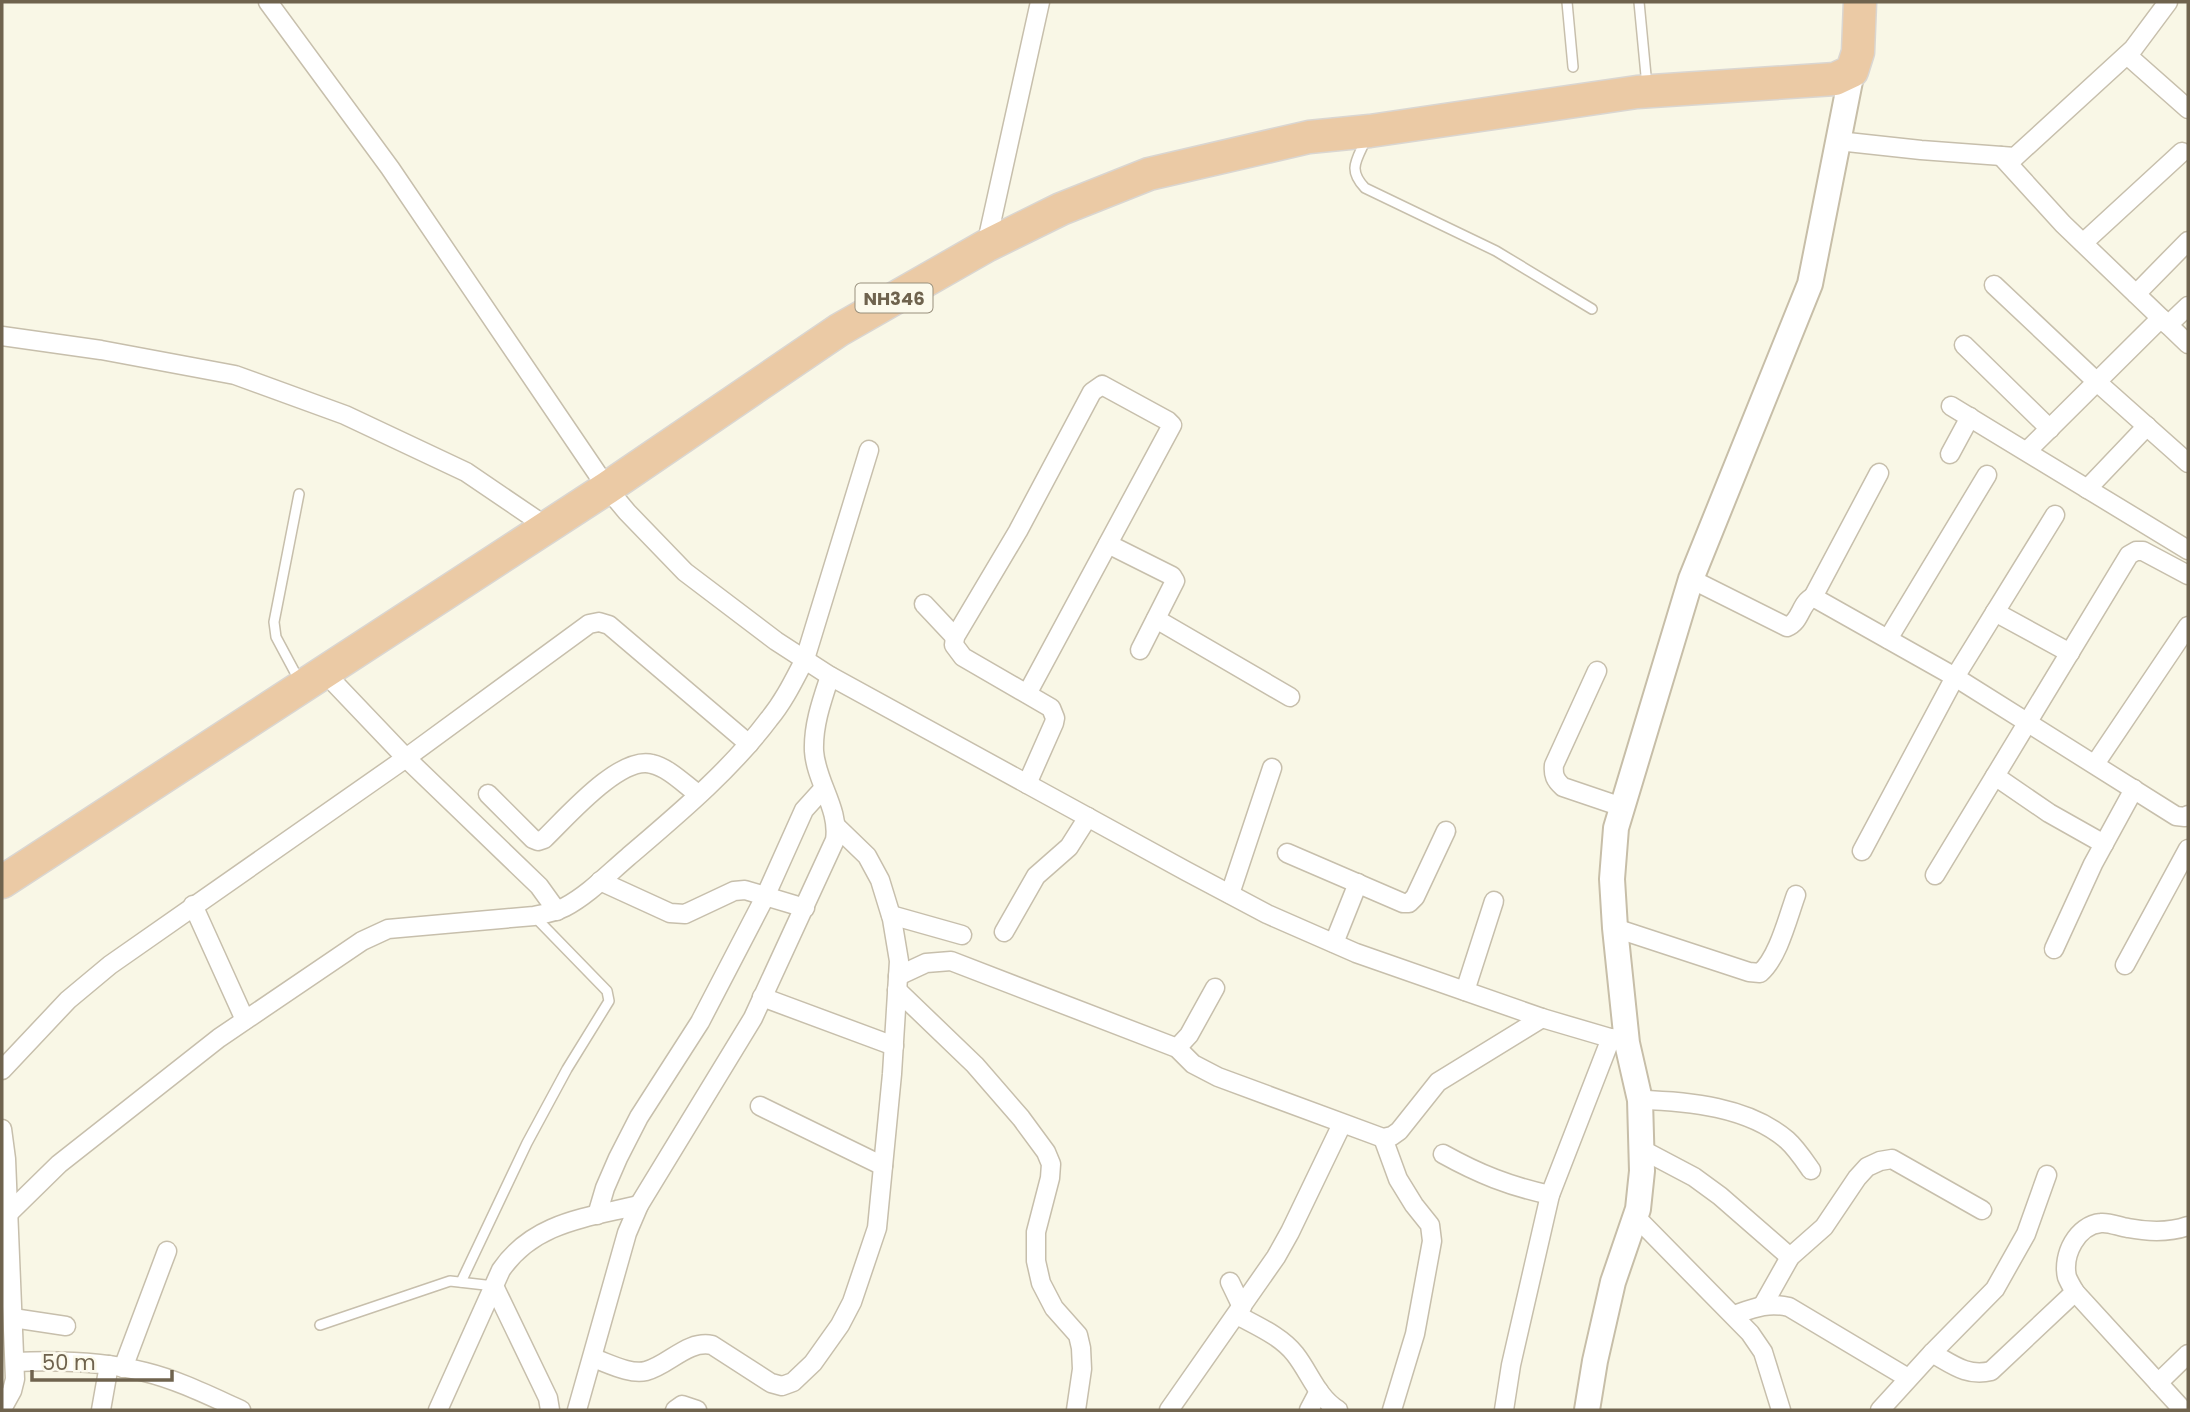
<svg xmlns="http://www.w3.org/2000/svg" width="2190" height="1412" font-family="Poppins,sans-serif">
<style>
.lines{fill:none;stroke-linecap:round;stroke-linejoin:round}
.lane-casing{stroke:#c7bfac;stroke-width:12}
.street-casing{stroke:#c7bfac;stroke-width:21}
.secondary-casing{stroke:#c7bea8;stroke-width:28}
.highway-casing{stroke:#dad6d1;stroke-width:35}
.lane{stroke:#fff;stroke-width:9}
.street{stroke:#fff;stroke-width:18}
.secondary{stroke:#fff;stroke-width:24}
.highway{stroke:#ebcaa5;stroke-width:32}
.labels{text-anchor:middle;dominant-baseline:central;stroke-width:5;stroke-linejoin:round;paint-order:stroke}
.shield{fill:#fcfaec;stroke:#99907d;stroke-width:2}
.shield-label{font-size:18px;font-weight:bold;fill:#6f634e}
</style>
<rect width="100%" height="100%" fill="#f9f7e6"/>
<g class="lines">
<defs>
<g id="lane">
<polyline points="1567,2 1573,67"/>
<polyline points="1639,2 1647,86"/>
<path d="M 1366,139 C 1357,160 1347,169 1365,188 L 1496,251 L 1592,309"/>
<polyline points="299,494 274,622 276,637 299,680"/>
<polyline points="461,1282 527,1143 567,1069 609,1001 607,991 534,916"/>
<polyline points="320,1325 450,1281 494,1286"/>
</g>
<g id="street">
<polyline points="268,2 390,168 607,488 627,512 685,572 776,641 830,676 1186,871 1267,914 1356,953 1542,1018 1627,1043"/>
<polyline points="2127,55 2188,109"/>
<polyline points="1838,141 1921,150 2015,157 2133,49 2168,2"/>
<polyline points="2001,156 2063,224 2188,344"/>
<polyline points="2083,243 2182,152"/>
<polyline points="986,246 1040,2"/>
<polyline points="1994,285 2097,382 2188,463"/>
<polyline points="2136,294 2188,241"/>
<polyline points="2168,325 2188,306"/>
<polyline points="2,336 101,350 235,375 345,415 466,472 547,527"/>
<polyline points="1964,345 2050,429"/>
<polyline points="1951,406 2188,550"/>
<polyline points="2027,451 2161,318"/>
<polyline points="1950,454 1970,417"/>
<polyline points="2087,489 2147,426"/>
<polyline points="1108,544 1172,576 1175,581 1140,650"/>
<path d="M 1691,579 L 1787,627 C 1801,622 1800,603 1813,597 L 1955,677 L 2176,816 L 2185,817 L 2188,815"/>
<polyline points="1813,597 1879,473"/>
<polyline points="924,604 955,637"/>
<polyline points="1995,612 2070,653"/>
<polyline points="1156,619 1290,697"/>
<polyline points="1888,639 1987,475"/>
<path d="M 1597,671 L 1554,765 C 1553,775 1555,780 1563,787 L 1622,807"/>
<polyline points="324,672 406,758 539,886 557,911"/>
<polyline points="2095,764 2188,626"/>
<polyline points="1995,776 2049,813 2104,844"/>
<polyline points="1027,784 1054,723 1055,718 1051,708 963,657 954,645 955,637 1018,531 1092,392 1102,385 1168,421 1172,425 1027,694"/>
<path d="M 488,794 L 533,839 L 538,841 L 544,839 C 566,818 620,755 652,764 C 669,768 684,784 698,794"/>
<polyline points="1862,851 1955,677 2055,515"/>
<polyline points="1287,853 1403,903 1409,903 1415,897 1446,831"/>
<polyline points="1935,875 2129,555 2136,551 2143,551 2188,575"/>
<polyline points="600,881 670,913 685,914 734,891 745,890 805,908"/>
<polyline points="1230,894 1272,768"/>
<polyline points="193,905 245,1020"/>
<polyline points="891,915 962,935"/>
<path d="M 1615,928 L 1749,972 L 1760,973 C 1778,958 1788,917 1796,895"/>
<polyline points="1004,932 1036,876 1069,847 1088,817"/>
<polyline points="1334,943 1358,883"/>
<polyline points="2054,949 2093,864 2134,789"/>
<polyline points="2125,965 2188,849"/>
<polyline points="898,976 926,963 951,961 1177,1048 1193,1064 1218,1077 1383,1138 1392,1136 1399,1131 1438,1082 1542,1018"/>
<polyline points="897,990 975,1065 1021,1118 1046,1152 1051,1164 1050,1178 1036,1232 1036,1261 1041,1283 1054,1308 1078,1335 1081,1348 1082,1369 1076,1410"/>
<polyline points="1465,991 1494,901"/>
<polyline points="762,997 894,1046"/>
<polyline points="1177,1048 1189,1035 1215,988"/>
<polyline points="2,1070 68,1000 110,965 406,758 589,624 599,622 609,625 749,744"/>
<path d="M 1640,1100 C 1688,1101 1749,1107 1787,1140 C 1796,1148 1804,1160 1811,1170"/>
<polyline points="760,1106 883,1166"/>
<polyline points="2,1129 6,1159 15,1379 12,1391 2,1409"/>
<polyline points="1383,1138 1398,1179 1414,1205 1430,1225 1432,1241 1415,1334 1392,1410"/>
<polyline points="1641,1149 1694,1177 1720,1196 1790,1257"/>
<path d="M 1443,1154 C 1479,1174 1509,1186 1550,1195"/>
<path d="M 9,1213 L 59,1164 L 219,1038 L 362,941 L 388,929 L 534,916 C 544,914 555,912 565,907 C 588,895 608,874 628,857 C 677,815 730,771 769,719 C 784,701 794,680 805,659 L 869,450"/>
<polyline points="597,1215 605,1188 618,1158 639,1117 700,1022 765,897 804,810 823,789"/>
<polyline points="1635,1216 1750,1333 1763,1352 1781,1410"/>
<polyline points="1230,1282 1242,1307"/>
<polyline points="494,1286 548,1398 550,1410"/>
<polyline points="1763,1305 1790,1257 1824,1227 1857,1178 1867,1167 1880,1161 1892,1159 1982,1210"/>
<path d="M 1237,1315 C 1257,1326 1281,1336 1295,1354 C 1310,1373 1317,1397 1338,1410"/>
<path d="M 1734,1315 C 1754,1308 1768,1302 1789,1307 L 1908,1378"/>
<polyline points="13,1318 66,1326"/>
<path d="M 1932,1353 C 1952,1364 1967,1377 1991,1371 L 2075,1292"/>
<path d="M 593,1358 C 608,1363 630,1375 646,1371 C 669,1365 687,1340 712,1345 L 771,1383 L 782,1386 L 793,1382 L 813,1363 L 840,1325 L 852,1302 L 877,1228 L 892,1074 L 899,961 L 892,919 L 880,880 L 867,856 L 837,827"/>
<path d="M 15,1362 C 58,1360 102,1361 145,1372 C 178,1380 210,1396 241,1410"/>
<polyline points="123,1368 167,1251"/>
<polyline points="2158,1383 2188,1354"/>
<polyline points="101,1410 109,1365"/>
<path d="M 438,1410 L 501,1270 C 534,1222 586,1218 639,1205"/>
<path d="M 577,1410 L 627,1233 L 639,1205 L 753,1018 L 835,840 C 840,809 816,782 814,751 C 813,725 822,700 830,676"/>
<polyline points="675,1410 682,1405 697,1410"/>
<polyline points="1169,1410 1276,1257 1290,1232 1342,1124"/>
<polyline points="1309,1410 1319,1391"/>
<polyline points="1504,1410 1511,1365 1550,1195 1611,1038"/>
<polyline points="1880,1410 1932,1353 1995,1289 2026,1234 2047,1175"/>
<path d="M 2183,1410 L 2075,1292 C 2072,1287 2069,1282 2067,1277 C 2062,1255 2077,1225 2101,1223 C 2109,1222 2120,1227 2128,1228 C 2149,1232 2168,1233 2188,1226"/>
</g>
<polyline id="secondary" points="1587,1410 1595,1361 1613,1282 1638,1209 1642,1171 1640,1100 1627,1043 1615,928 1612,879 1616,828 1691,579 1810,284 1852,71"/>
<polyline id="highway" points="2,882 607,488 839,330 986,246 1061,209 1149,174 1309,137 1370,131 1637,92 1835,79 1852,71 1858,52 1860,2"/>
</defs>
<use href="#lane" class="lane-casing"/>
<use href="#street" class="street-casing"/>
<use href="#secondary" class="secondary-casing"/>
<use href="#highway" class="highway-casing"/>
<use href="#lane" class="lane"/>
<use href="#street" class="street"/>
<use href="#secondary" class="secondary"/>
<use href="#highway" class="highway"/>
</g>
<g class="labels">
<rect class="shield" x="855.5" y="283.5" width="77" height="29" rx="5"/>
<g class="shield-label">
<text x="894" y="298">NH346</text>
</g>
</g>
<rect width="2190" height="1412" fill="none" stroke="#6f634e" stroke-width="7"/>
<path d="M32 1370v10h140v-10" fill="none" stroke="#6f634e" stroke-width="3.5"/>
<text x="42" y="1370" font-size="21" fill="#6f634e" stroke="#fcfaec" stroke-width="5" paint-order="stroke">50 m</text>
</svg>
